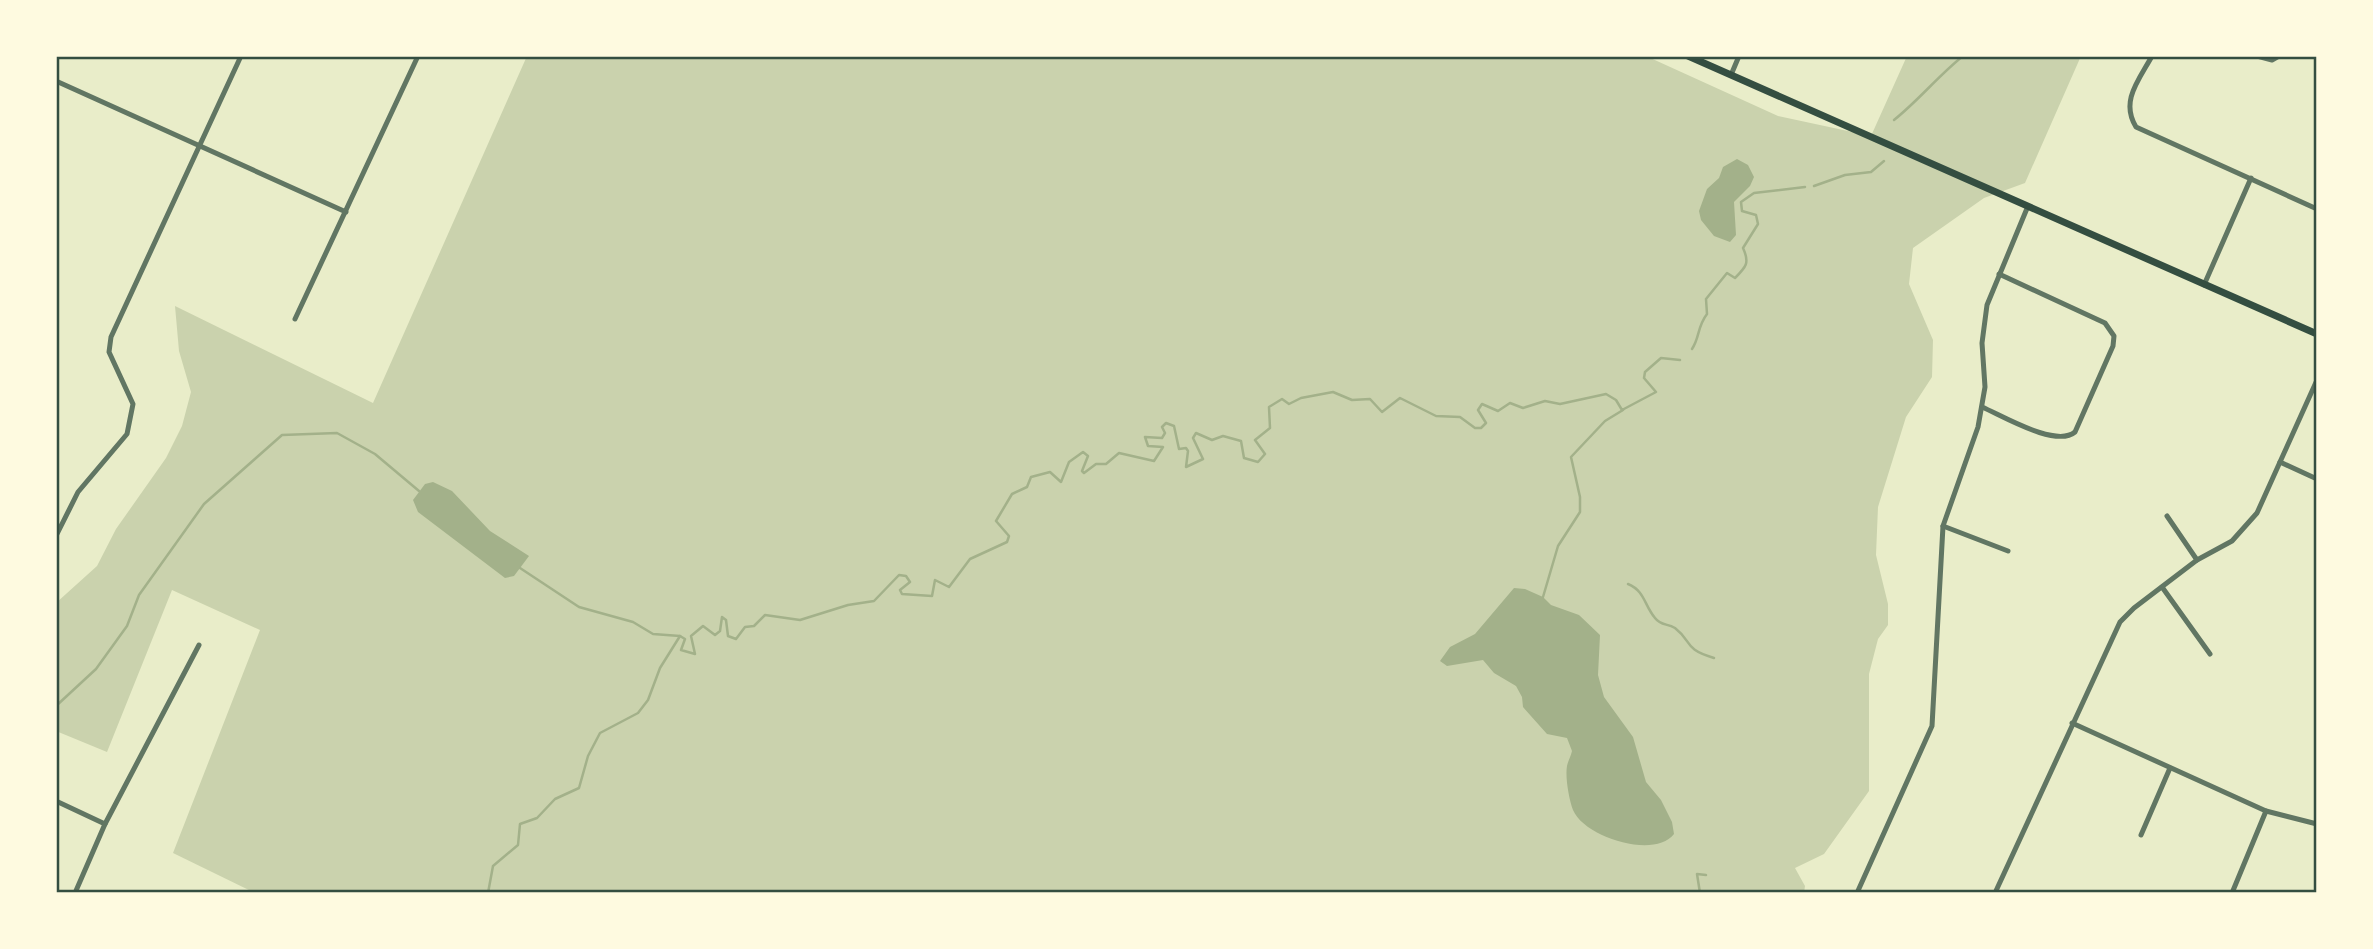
<svg xmlns="http://www.w3.org/2000/svg" width="2373" height="949" font-family="Montserrat,sans-serif">
<style>
.green{fill:#cad2ad}
.water{fill:#a3b18a}
.lines{fill:none;stroke-linecap:round;stroke-linejoin:round}
.stream{stroke:#a3b18a;stroke-width:2.5}
.minor{stroke:#617663;stroke-width:5}
.secondary{stroke:#344e41;stroke-width:7}
.neatline{fill:none;stroke:#344e41;stroke-width:2.5}
</style>
<rect width="100%" height="100%" fill="#e9edc9"/>
<polygon class="green" points="527,56 1646,56 1778,116 1871,136 1907,56 2081,56 2025,183 1984,198 1913,248 1909,284 1933,340 1932,377 1906,417 1878,507 1876,555 1888,604 1888,625 1878,639 1869,674 1869,791 1824,854 1795,868 1805,886 1804,893 255,893 173,853 260,630 172,590 107,752 56,731 56,603 97,566 116,529 166,458 182,426 191,392 179,351 175,306 373,403"/>
<g class="water">
<polygon points="1737,159 1748,165 1754,177 1750,186 1734,202 1736,235 1730,242 1714,236 1701,220 1699,211 1707,189 1719,178 1723,167"/>
<polygon points="433,482 452,491 490,531 529,556 514,576 505,578 418,512 413,500 425,484"/>
<path d="M 1514,588 L 1525,589 L 1543,597 L 1551,605 L 1579,615 L 1600,635 L 1598,675 L 1604,697 L 1633,737 L 1646,782 L 1661,800 L 1672,822 L 1674,834 C 1655,859 1585,838 1573,810 C 1569,800 1565,777 1567,766 C 1568,761 1571,756 1572,751 L 1567,738 L 1547,734 L 1523,707 L 1522,697 L 1516,686 L 1494,673 L 1483,660 L 1447,666 L 1440,661 L 1450,647 L 1475,634 Z"/>
</g>
<g class="lines">
<g class="stream">
<path d="M 1894,120 C 1919,100 1938,76 1963,56"/>
<polyline points="1814,186 1845,175 1871,172 1884,161"/>
<path d="M 1692,349 C 1700,337 1697,327 1707,314 L 1706,299 L 1727,273 L 1735,278 C 1746,267 1750,263 1743,248 L 1758,224 L 1756,215 L 1742,211 L 1741,202 L 1754,193 L 1805,187"/>
<polyline points="520,568 579,607 633,622 653,634 680,636"/>
<path d="M 1628,584 C 1645,591 1644,605 1655,618 C 1661,626 1667,623 1675,628 C 1693,642 1683,649 1714,658"/>
<polyline points="1543,597 1558,546 1580,512 1580,497 1571,457 1605,421 1623,410"/>
<polyline points="680,636 685,639 681,650 695,654 691,636 703,626 715,635 720,631 722,617 726,620 728,636 736,639 745,627 754,626 765,615 800,620 848,605 874,601 899,575 906,576 910,582 900,590 902,594 932,596 935,580 949,587 970,559 1007,542 1009,536 996,521 1012,494 1027,487 1031,477 1050,472 1061,482 1069,462 1083,452 1088,456 1082,471 1084,473 1096,464 1106,464 1119,453 1154,461 1163,447 1148,446 1145,437 1162,438 1165,433 1162,427 1166,423 1174,426 1179,449 1186,448 1188,451 1186,467 1203,459 1193,438 1196,433 1212,440 1223,436 1241,441 1244,458 1258,462 1265,454 1255,440 1270,428 1269,407 1282,399 1289,404 1301,398 1333,392 1352,400 1370,399 1382,412 1400,398 1436,416 1460,417 1475,428 1481,428 1486,423 1478,410 1482,404 1498,411 1510,403 1523,408 1545,401 1560,404 1606,394 1616,400 1622,410 1656,392 1644,378 1645,372 1661,358 1680,360"/>
<polyline points="56,706 96,669 127,626 139,595 204,504 282,435 337,433 375,454 419,491"/>
<polyline points="488,893 493,866 518,845 520,824 537,818 555,799 579,788 588,756 600,733 638,713 648,700 660,668 680,636"/>
<polyline points="1700,893 1697,874 1706,875"/>
</g>
<g class="minor">
<path d="M 2152,56 C 2139,80 2120,101 2136,127 L 2317,209"/>
<polyline points="2257,56 2272,60 2279,56"/>
<polyline points="1731,75 1739,56"/>
<polyline points="56,81 346,212"/>
<polyline points="2204,285 2251,178"/>
<polyline points="295,319 418,56"/>
<path d="M 1982,407 C 2003,416 2056,448 2075,432 L 2113,346 L 2114,336 L 2105,323 L 1999,274"/>
<polyline points="2280,462 2317,479"/>
<polyline points="2167,516 2197,560"/>
<polyline points="1943,526 2008,551"/>
<polyline points="56,536 78,492 127,434 133,404 109,352 111,337 241,56"/>
<polyline points="2162,587 2210,654"/>
<polyline points="2072,723 2266,811 2317,824"/>
<polyline points="56,801 105,824"/>
<polyline points="2141,835 2170,768"/>
<polyline points="75,893 105,824 199,645"/>
<polyline points="1857,893 1932,726 1943,526 1978,427 1985,387 1982,343 1987,305 2028,206"/>
<polyline points="1995,893 2120,622 2134,608 2197,560 2232,541 2257,513 2317,380"/>
<polyline points="2232,893 2266,811"/>
</g>
<polyline class="secondary" points="1688,56 2317,334"/>
</g>
<rect width="2373" height="949" fill="none" stroke="#fefae0" stroke-width="116"/>
<rect x="58" y="58" width="2257" height="833" class="neatline"/>
</svg>
